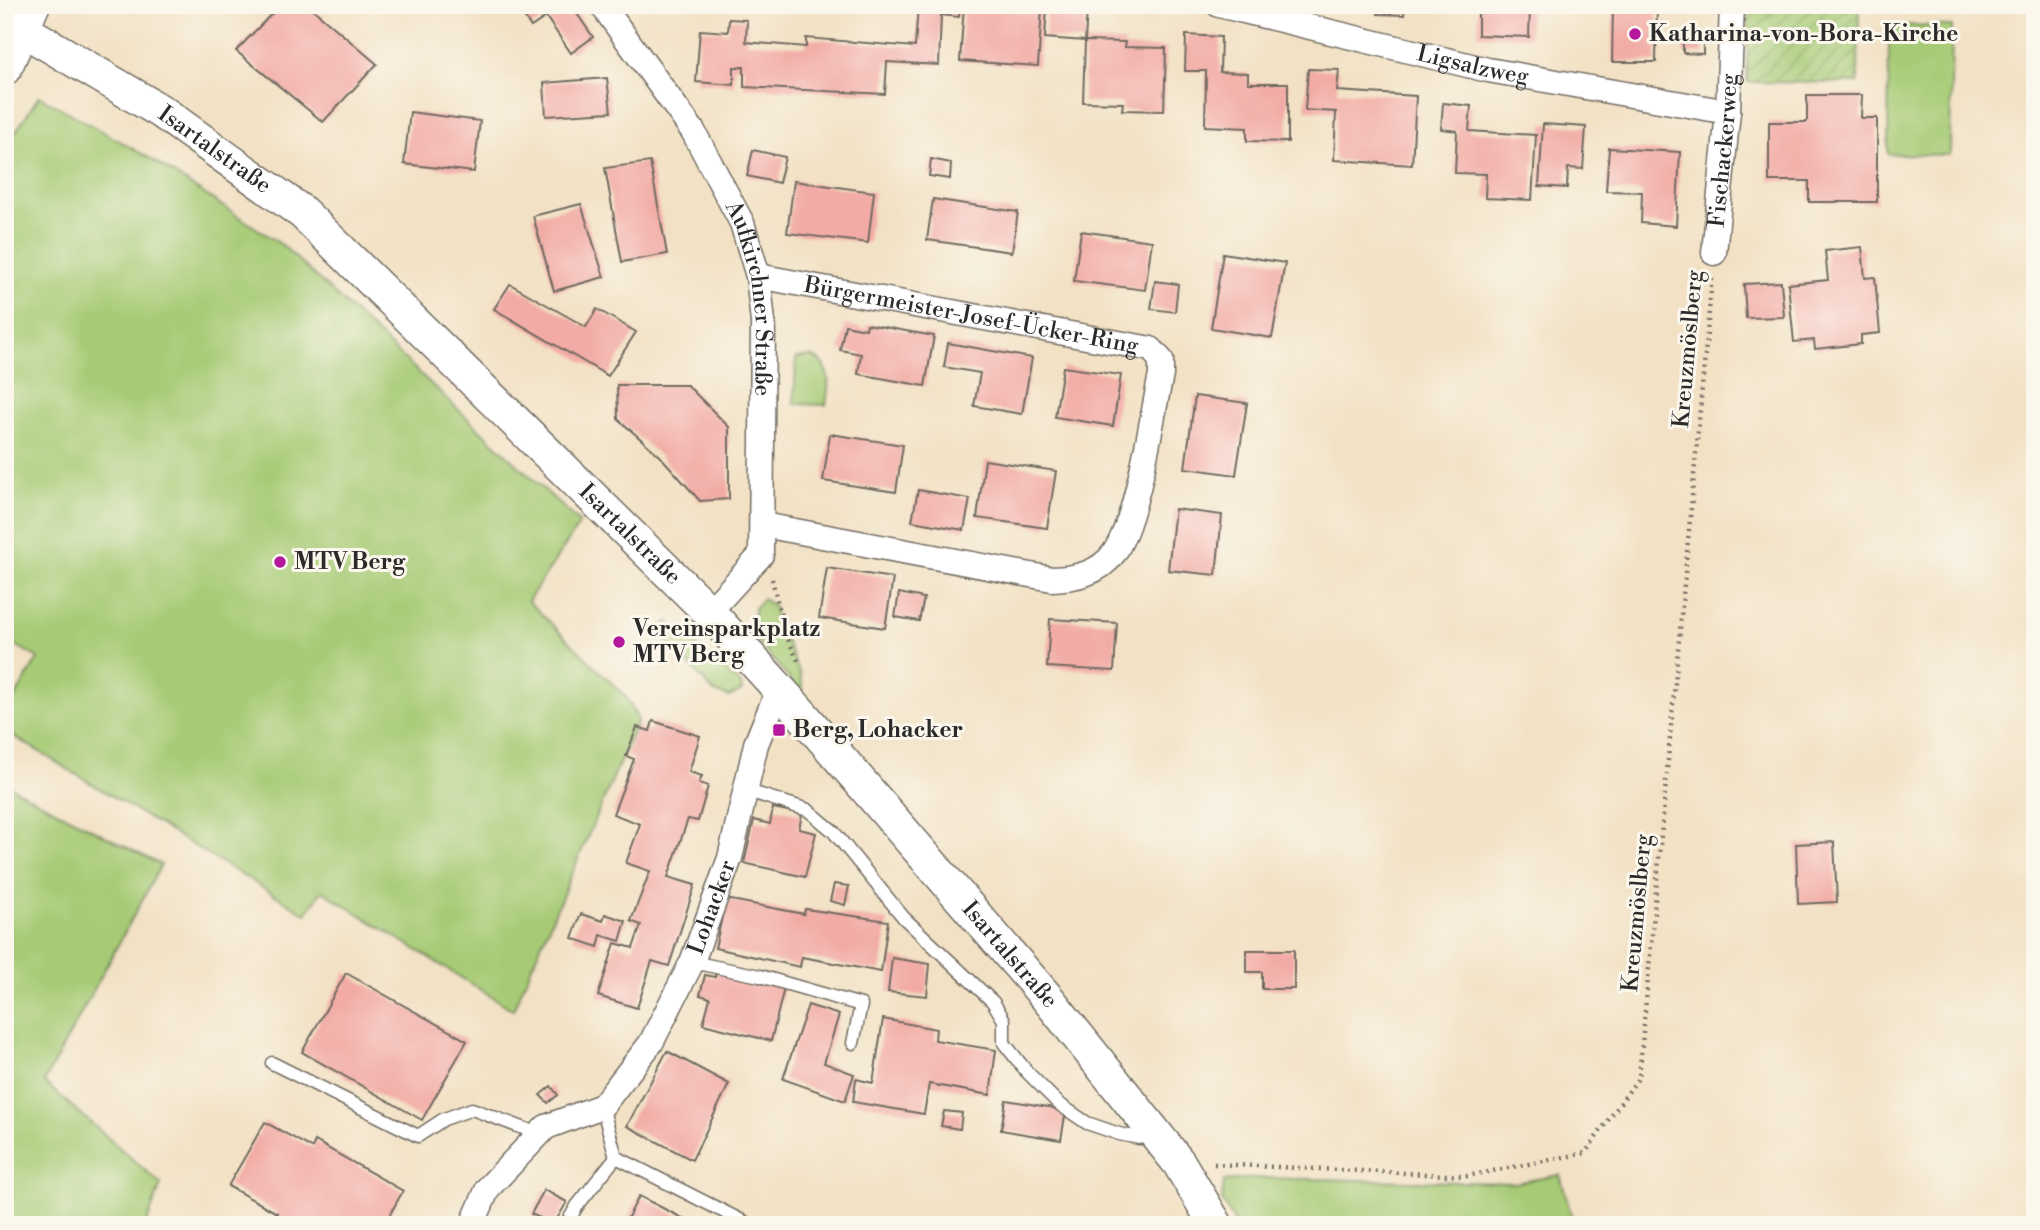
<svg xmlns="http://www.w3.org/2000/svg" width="2040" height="1230" font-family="'Libre Bodoni',serif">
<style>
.green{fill:#a6ca74;stroke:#687a50;stroke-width:2}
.garden{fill:url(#garden-furrows);stroke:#687a50;stroke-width:2}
.building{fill:#f2aba6}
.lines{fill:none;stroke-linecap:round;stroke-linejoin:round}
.service-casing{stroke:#716b61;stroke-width:15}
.minor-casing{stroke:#716b61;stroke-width:27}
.secondary-casing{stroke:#716b61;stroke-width:36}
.path{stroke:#716b61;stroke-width:4.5;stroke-dasharray:2 5;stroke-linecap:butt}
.service{stroke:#fff;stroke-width:12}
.minor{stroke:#fff;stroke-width:24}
.secondary{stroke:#fff;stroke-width:33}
.poi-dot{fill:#b5179e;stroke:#fbf7ec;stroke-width:2.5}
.labels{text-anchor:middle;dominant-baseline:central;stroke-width:6;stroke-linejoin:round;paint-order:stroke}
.poi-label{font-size:23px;font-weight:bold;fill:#2b2b2b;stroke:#fbf7ec;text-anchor:start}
.street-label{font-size:23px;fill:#2b2b2b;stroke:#fbf7ec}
</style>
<defs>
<pattern id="garden-furrows" width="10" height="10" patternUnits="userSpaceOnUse" patternTransform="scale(1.75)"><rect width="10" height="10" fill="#a6ca74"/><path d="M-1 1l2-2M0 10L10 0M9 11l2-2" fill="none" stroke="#87a45f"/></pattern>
</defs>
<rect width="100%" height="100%" fill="#fbf7ec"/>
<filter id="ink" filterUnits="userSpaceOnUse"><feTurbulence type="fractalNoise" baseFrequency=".0143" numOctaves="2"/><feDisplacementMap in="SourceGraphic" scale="14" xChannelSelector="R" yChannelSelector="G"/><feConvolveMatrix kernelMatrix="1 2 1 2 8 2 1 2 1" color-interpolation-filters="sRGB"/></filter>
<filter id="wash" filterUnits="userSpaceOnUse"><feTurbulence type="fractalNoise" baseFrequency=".00686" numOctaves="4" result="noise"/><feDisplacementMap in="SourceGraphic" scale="28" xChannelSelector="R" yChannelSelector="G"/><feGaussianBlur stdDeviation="1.57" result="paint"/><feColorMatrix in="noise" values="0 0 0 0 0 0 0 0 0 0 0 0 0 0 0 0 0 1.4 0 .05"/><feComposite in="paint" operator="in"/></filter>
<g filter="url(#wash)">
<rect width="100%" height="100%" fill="#f2e1c4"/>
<g class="green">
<polygon points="1889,25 1952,26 1950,155 1888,154"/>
<polygon points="39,96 148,157 282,245 580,523 528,601 626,697 638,720 513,1010 322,891 306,914 5,731 5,715 38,658 5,639 5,148"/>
<path d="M 812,356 C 833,366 829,386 826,405 L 794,404 L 796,358 Z"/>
<path d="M 763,599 L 774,606 C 778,638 803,663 803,695 L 753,636 L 754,608 Z"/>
<polygon points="668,621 741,684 742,691 729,697 714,692 658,631"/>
<polygon points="5,784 161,865 44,1082 161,1184 146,1225 5,1225"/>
<polygon points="1560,1175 1574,1225 1236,1225 1222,1201 1224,1181 1257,1178 1514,1183"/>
</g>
<polygon class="garden" points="1748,5 1859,5 1858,83 1747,82"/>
<g id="blocks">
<g class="building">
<polygon points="280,5 308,5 377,64 323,122 236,51"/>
<polygon points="516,5 571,5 593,37 571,53 546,17 531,27"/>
<polygon points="918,5 960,5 959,17 941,15 939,65 887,62 885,94 744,87 744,67 734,67 734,85 696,82 700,30 728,32 729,19 747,20 746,42 806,47 806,38 915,47"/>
<polygon points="964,5 1042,9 1038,66 960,61"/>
<polygon points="1379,5 1405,5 1404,15 1378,14"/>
<polygon points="1478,5 1530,5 1529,37 1478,35"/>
<polygon points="1613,5 1657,5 1656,62 1612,62"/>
<polygon points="1047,7 1087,9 1085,41 1045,38"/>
<polygon points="1186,35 1221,37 1220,72 1248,73 1248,83 1288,83 1288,142 1247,141 1247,128 1205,126 1206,71 1185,71"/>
<polygon points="1683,37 1703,38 1703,54 1683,53"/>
<polygon points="1085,41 1125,42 1124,47 1166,48 1164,111 1122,110 1123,103 1083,102"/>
<polygon points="1308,69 1339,70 1337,91 1416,96 1412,165 1334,160 1336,112 1305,110"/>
<polygon points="607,78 611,112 546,116 544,83"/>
<polygon points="1807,95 1862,95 1861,118 1877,118 1877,202 1809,202 1809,181 1769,181 1769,122 1807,122"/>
<polygon points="1443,103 1471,106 1469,131 1536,135 1532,200 1485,198 1486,174 1455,173 1457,131 1441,129"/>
<polygon points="410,112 480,121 474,172 404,164"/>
<polygon points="1543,124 1586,127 1583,169 1568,168 1567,188 1539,186"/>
<polygon points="1609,148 1680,152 1676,226 1641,223 1642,192 1606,191"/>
<polygon points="753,150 785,157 779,183 747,176"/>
<polygon points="931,159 951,163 950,179 929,176"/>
<polygon points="650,162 667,254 622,262 605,168"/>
<polygon points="794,181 874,192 868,243 787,233"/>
<polygon points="933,199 1018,212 1012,252 927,240"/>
<polygon points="581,204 604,277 554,291 533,216"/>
<polygon points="1081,231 1152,241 1145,290 1074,281"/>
<polygon points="1862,247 1865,278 1875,277 1880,333 1861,335 1861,344 1815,349 1814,340 1794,342 1788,284 1828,280 1825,251"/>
<polygon points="1223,253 1285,263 1272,338 1211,328"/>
<polygon points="1155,281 1178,284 1175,312 1151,309"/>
<polygon points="1781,282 1784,317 1746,318 1744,284"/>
<polygon points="510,284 586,327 597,309 636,332 608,376 494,309"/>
<polygon points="867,324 934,336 925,386 858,374 861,354 840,350 845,325 866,329"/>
<polygon points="948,343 1032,358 1022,414 974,406 980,373 944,367"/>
<polygon points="1063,367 1121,375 1113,426 1055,417"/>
<polygon points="617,385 687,385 729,427 729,499 700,501 660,456 618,419"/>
<polygon points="1195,396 1247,403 1236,475 1185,468"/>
<polygon points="830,434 903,445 896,492 823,481"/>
<polygon points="985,460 1056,471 1047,528 977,518"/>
<polygon points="918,490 970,499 964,530 912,521"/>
<polygon points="1175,509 1222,515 1216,575 1168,570"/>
<polygon points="827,568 893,578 885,628 819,618"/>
<polygon points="899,593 924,598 919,621 895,617"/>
<polygon points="1050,619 1117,623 1114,671 1047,667"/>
<polygon points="653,721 700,736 689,772 702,776 699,783 708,786 698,821 688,819 668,877 695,885 669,966 652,961 637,1008 598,996 615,943 633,948 641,925 631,921 650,871 626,863 640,824 613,814 634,759 626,756 637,727 650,731"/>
<polygon points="773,808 802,814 799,829 816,833 805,877 744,863 754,820 770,824"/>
<polygon points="1834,842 1837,902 1798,904 1796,844"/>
<polygon points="834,884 849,886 845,905 830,901"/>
<polygon points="726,899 804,914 805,909 888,921 881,972 802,957 800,967 715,948"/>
<polygon points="581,914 603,921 605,914 626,921 620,941 601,935 598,947 572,938"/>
<polygon points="1247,950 1294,950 1294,989 1262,989 1262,972 1247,972"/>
<polygon points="892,958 930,964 927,996 888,992"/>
<polygon points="716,972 784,988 771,1041 703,1024 710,998 700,995 705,975 715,977"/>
<polygon points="346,973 467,1041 422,1120 302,1052"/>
<polygon points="808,1005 839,1015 824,1063 854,1074 845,1101 783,1079"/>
<polygon points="883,1019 936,1029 935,1040 996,1050 990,1095 929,1084 924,1114 853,1102 856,1079 873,1083"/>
<polygon points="667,1051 729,1084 692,1160 627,1126"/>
<polygon points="551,1086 558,1095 548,1103 540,1095"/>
<polygon points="1006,1100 1066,1110 1061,1140 1001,1130"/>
<polygon points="944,1111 962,1113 960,1129 941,1126"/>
<polygon points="265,1122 312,1148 315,1141 403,1191 384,1225 270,1225 277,1213 228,1186"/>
<polygon points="544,1190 567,1202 554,1224 531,1214"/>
<polygon points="639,1196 696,1225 624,1225"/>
</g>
</g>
</g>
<g filter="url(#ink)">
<use href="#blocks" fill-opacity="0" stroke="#716b61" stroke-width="2"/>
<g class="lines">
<defs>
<g id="service">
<polyline points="745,790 808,810 833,831 904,918 993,1002 1004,1020 1004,1043 1027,1072 1059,1104 1087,1123 1119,1134 1139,1138 1153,1132"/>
<polyline points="692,962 760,976 861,1005 853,1043"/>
<polyline points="272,1063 418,1136 444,1119 472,1109 539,1134"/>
<polyline points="602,1106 616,1157 750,1225"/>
<polyline points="566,1225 577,1206 616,1157"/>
</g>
<g id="minor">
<path id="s1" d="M 602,5 L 693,131 L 742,223 L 758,276 L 763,322 L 761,555 L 709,612"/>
<path id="s2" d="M 1219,5 L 1488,70 L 1728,112"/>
<path id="s3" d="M 1714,253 L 1728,112 L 1732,5"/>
<path id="s4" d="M 758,276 L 1151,349 L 1161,360 L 1161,375 C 1151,420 1138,518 1114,553 C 1099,574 1075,578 1052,579 L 763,525"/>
<path id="s5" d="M 472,1225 L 488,1188 L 546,1127 L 602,1106 L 651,1043 L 692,962 L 730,858 L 756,744 L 779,688"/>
</g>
<g id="secondary">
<path id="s6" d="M 25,31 L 162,112 L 303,213 L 709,612 L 799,711 L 1049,1000 L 1179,1163 L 1216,1225"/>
<polyline points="5,68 33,5"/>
</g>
</defs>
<use href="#service" class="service-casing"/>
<use href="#minor" class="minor-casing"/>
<use href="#secondary" class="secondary-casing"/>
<g class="path">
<polyline points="772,579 785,633 799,663"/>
<polyline points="1214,1164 1467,1176 1585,1153 1639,1077 1712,278"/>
</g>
<use href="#service" class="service"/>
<use href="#minor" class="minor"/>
<use href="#secondary" class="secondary"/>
</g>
</g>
<g class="poi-dot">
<circle cx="1635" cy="34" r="7"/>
<circle cx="280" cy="562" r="7"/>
<circle cx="619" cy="642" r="7"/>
<rect x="772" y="723" width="14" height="14" rx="3.5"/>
</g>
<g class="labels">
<g class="poi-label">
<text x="1649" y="34">Katharina-von-Bora-Kirche</text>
<text x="294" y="562">MTV Berg</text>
<text x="633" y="629">Vereinsparkplatz<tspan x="633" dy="26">MTV Berg</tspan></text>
<text x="793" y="730">Berg, Lohacker</text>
</g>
<g class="street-label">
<text stroke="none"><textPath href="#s2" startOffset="261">Ligsalzweg</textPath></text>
<text stroke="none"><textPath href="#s6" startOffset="224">Isartalstraße</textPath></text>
<text stroke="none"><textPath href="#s3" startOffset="103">Fischackerweg</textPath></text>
<text stroke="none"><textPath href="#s1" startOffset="336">Aufkirchner Straße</textPath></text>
<text stroke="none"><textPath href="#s4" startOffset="217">Bürgermeister-Josef-Ücker-Ring</textPath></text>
<text transform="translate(1688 349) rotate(-85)">Kreuzmöslberg</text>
<text stroke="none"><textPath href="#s6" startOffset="791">Isartalstraße</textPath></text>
<text stroke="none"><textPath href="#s5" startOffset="413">Lohacker</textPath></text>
<text transform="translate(1637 913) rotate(-85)">Kreuzmöslberg</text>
<text stroke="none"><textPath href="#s6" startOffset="1358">Isartalstraße</textPath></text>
</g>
</g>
<rect width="2040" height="1230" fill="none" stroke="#fbf7ec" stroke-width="28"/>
</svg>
